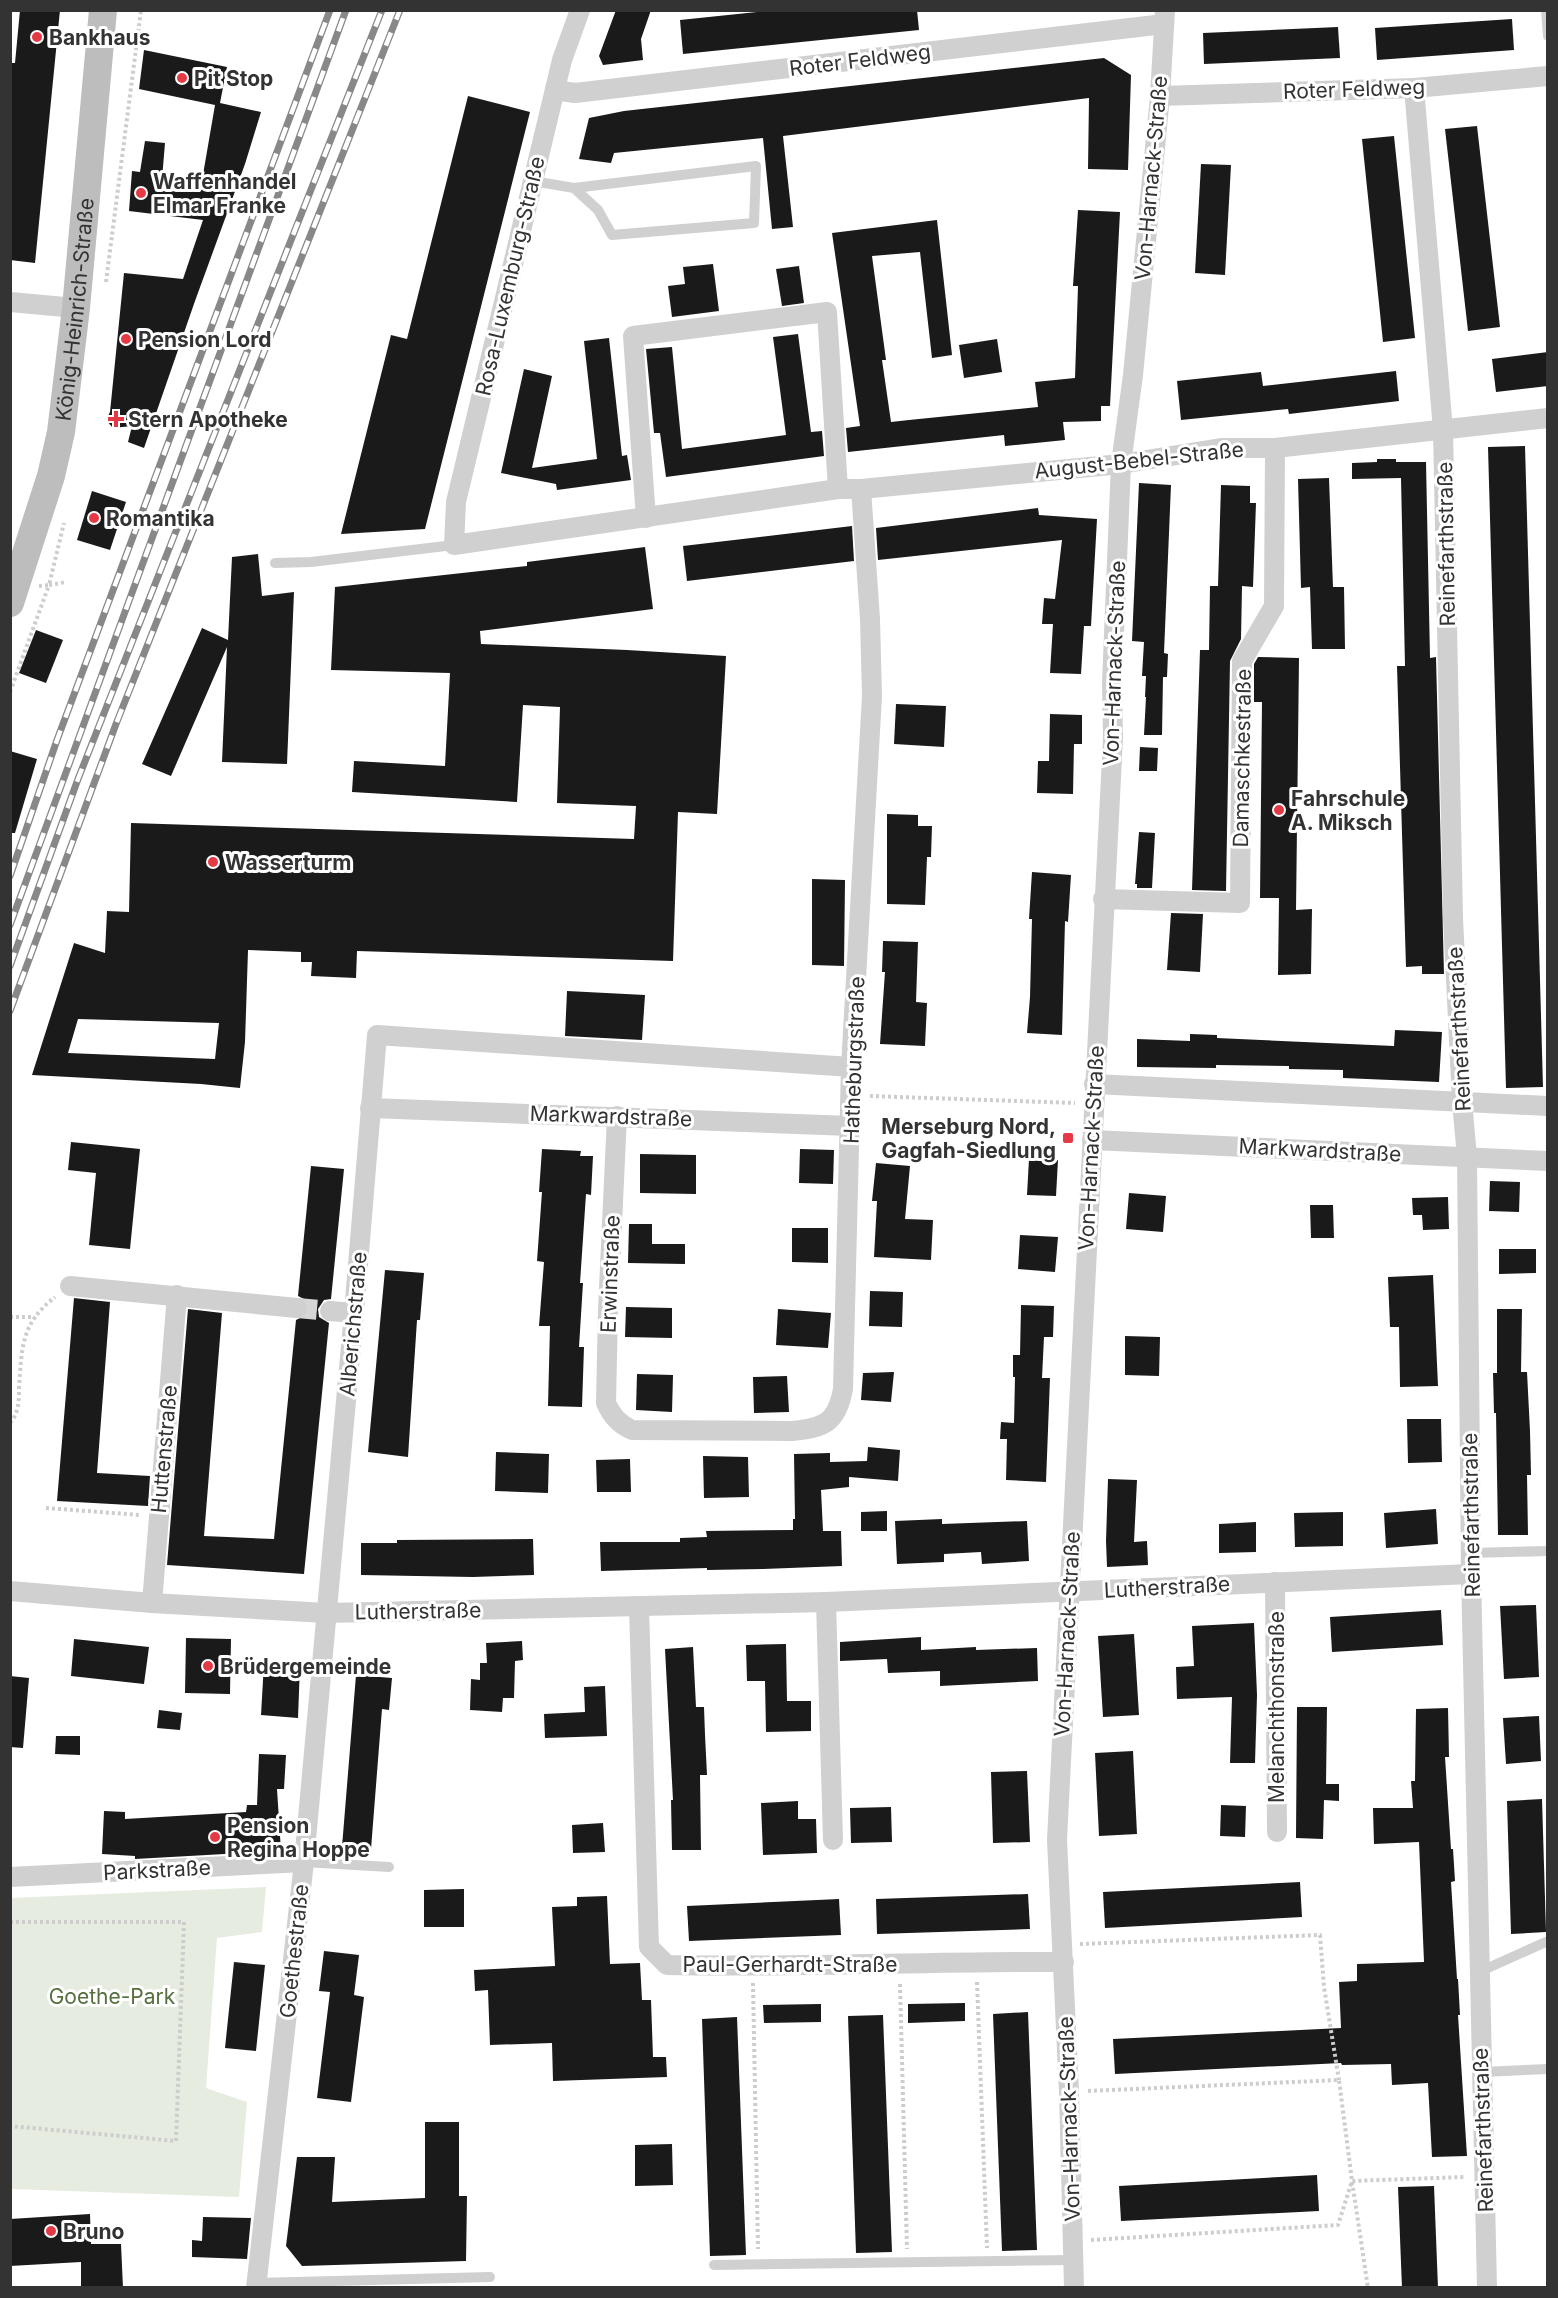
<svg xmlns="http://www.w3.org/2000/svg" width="1558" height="2298" font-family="Inter,sans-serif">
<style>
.green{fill:#e6ecdf}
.building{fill:#1a1a1a;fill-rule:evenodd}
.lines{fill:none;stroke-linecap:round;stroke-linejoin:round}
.minor-tunnel{stroke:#d6d6d6;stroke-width:20;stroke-dasharray:20 10;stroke-linecap:butt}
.path{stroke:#cdcdcd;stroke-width:4;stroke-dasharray:3 3;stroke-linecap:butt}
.service{stroke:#d0d0d0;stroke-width:10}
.minor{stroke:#d0d0d0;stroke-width:20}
.secondary{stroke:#bdbdbd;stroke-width:28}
.rail-casing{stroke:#888;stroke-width:7}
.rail{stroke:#fff;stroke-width:4.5;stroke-dasharray:14;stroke-linecap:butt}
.poi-dot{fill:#e63946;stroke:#fff;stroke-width:2}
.labels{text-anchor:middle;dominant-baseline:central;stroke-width:6;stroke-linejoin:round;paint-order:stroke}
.poi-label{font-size:21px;font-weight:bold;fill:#333;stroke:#fff;text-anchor:start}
.street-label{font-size:21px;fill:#333;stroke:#fff}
.park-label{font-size:21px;fill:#56703f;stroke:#fff}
</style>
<rect width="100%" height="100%" fill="#fff"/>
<polygon class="green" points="266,1887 262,1932 217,1938 206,2088 247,2102 239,2197 11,2189 11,1898"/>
<g class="building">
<polygon points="20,10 60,10 35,263 10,260 10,63 15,63"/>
<polygon points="616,10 651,10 641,39 643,60 603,65 599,56"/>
<polygon points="775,10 917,10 919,30 683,54 680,20"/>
<polygon points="1512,19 1514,50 1377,60 1375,28"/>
<polygon points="1338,27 1340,58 1204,64 1203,33"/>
<polygon points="144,50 227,67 220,103 261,112 245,164 195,301 144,448 128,442 132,426 113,428 106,420 110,412 124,273 183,279 203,220 129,211 132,171 140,172 145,141 165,143 161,191 200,192 215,105 139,89"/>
<polygon points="1104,58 1131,75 1128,170 1088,169 1089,98 783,136 793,227 772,229 763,138 614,153 611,163 579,159 589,118 624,111"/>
<polygon points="468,96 530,112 425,529 341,534 391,335 407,339"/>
<polygon points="1477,126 1500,327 1468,331 1445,129"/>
<polygon points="1394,136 1415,338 1383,342 1362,139"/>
<polygon points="1201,164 1231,165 1225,275 1195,273"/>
<polygon points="1078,210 1120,212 1110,406 1101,406 1101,421 1063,422 1065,440 1005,446 1004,435 848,452 846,428 860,426 832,233 937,220 952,355 932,358 920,252 872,256 886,360 882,360 891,422 909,420 1038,407 1035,382 1075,378 1078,286 1073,286"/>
<polygon points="713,264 719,311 672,317 668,286 685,284 683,267"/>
<polygon points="799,266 804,303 782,306 776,269"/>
<polygon points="798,334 811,432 822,431 824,456 666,477 660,433 654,433 646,349 672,347 682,449 786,435 773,337"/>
<polygon points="609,338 622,456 627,455 631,480 557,490 556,484 501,473 524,369 552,376 532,468 597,459 584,341"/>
<polygon points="997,339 1002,372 964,378 959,345"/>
<polygon points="1548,352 1548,386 1496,392 1492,359"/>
<polygon points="1396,371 1399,401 1289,414 1288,409 1181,420 1177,381 1261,372 1263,386"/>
<polygon points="1525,446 1543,1087 1506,1088 1488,447"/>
<polygon points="1377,459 1396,459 1396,462 1426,462 1430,658 1436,657 1444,974 1422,974 1422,966 1406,967 1397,666 1405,666 1401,478 1352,479 1352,463 1377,462"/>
<polygon points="1329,478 1333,587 1344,587 1345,649 1312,649 1310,587 1301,588 1298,479"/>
<polygon points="1139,483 1171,485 1164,653 1168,654 1167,677 1163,677 1162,735 1144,735 1146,697 1145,697 1146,676 1142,676 1144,642 1132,641"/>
<polygon points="1221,485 1250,486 1250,503 1256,503 1253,587 1242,586 1241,639 1230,661 1226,891 1192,890 1200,650 1209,650 1210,586 1218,586"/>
<polygon points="92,491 126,502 110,550 77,540"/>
<polygon points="1038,508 1039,515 1097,519 1091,626 1084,626 1081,674 1050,673 1053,624 1042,624 1044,598 1055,599 1062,540 878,560 876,528"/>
<polygon points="852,526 854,561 687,581 683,546"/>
<path d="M 645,547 L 653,609 L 480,631 L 481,644 L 627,650 L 726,656 L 717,814 L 678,812 L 673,961 L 357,951 L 356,978 L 311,976 L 312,962 L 301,962 L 301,952 L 248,950 L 245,1042 L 240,1088 L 201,1084 L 32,1075 L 74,943 L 105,953 L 107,911 L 129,912 L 131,823 L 634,839 L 636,806 L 557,803 L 560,707 L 523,705 L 517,802 L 352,792 L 354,761 L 445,766 L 450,673 L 331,670 L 335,587 L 527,566 L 527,562 ZM 78,1019 L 219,1023 L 215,1059 L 68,1053 Z"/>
<polygon points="258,554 262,596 294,592 287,764 222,762 227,647 171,776 142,764 202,628 228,640 232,557"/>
<polygon points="36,630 63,640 46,683 19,673"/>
<polygon points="1258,657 1299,658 1296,910 1312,909 1311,974 1278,975 1279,898 1260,898 1262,702 1254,702 1254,664"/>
<polygon points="896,704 946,706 944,747 894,744"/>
<polygon points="1050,714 1082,715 1082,744 1074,744 1073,794 1037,793 1038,761 1049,761"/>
<polygon points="1140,747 1158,748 1157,771 1139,771"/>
<polygon points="10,751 37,759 15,833 10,833"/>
<polygon points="887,814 918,815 918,826 932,826 931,857 927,857 925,905 887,904"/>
<polygon points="1139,832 1155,833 1152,888 1137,888 1137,884 1135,884"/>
<polygon points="1032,872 1071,875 1068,922 1065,921 1062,1035 1027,1033 1030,997 1032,919 1029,919"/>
<polygon points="812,879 845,880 844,966 812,965"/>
<polygon points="1171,913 1203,914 1200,972 1167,970"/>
<polygon points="883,941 918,942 916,1002 927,1003 925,1046 880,1044 885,972 882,972"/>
<polygon points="567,991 645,995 642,1040 565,1036"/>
<polygon points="1395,1030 1442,1032 1439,1082 1343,1078 1343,1070 1289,1069 1289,1066 1216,1065 1216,1068 1137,1067 1137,1039 1190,1041 1190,1034 1217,1035 1217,1038 1394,1046"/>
<polygon points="71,1142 140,1149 130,1249 89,1245 96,1173 68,1170"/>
<polygon points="542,1149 581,1151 580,1156 593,1156 591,1195 586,1194 580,1283 583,1283 579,1347 584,1347 582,1407 548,1406 550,1326 539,1326 544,1262 537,1261 542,1192 539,1192"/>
<polygon points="800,1149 834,1150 833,1184 799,1183"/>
<polygon points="640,1154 696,1155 696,1194 640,1193"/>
<polygon points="1029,1159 1058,1160 1056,1196 1027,1195"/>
<polygon points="876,1163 910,1166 905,1219 933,1220 931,1260 874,1257 877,1201 872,1201"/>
<polygon points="311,1166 344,1169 331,1299 324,1300 318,1309 319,1317 329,1323 304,1574 167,1565 188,1309 222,1313 204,1536 274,1539 296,1320 306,1315 309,1309 304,1299 298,1296"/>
<polygon points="1490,1181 1520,1182 1519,1212 1489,1211"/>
<polygon points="1129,1193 1166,1196 1163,1232 1126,1229"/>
<polygon points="1448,1197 1449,1229 1423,1230 1422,1215 1413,1215 1412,1198"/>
<polygon points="1310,1205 1333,1205 1334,1238 1311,1238"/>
<polygon points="629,1224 652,1224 652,1244 685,1244 685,1264 628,1263"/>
<polygon points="792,1228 828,1228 828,1263 792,1262"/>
<polygon points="1020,1235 1058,1237 1055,1272 1018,1269"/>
<polygon points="1499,1249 1536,1249 1536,1273 1499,1274"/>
<polygon points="385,1270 424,1273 420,1320 417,1320 408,1457 368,1452"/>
<polygon points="1433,1275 1438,1386 1400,1387 1399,1327 1390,1327 1388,1277"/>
<polygon points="870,1291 903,1292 902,1327 869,1326"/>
<polygon points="74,1298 110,1302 97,1473 150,1476 148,1506 57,1501"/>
<polygon points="1021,1305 1054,1306 1053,1337 1044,1337 1042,1378 1050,1378 1046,1482 1006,1480 1007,1439 1000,1439 1001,1422 1014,1423 1015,1377 1013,1377 1013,1355 1020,1355"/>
<polygon points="626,1307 672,1308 672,1338 625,1337"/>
<polygon points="778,1309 831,1313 828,1348 776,1345"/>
<polygon points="1497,1309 1522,1309 1521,1372 1527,1372 1530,1431 1531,1475 1527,1475 1528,1535 1498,1535 1496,1413 1494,1413 1493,1373 1497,1373"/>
<polygon points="1125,1336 1160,1337 1159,1376 1125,1375"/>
<polygon points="894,1372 891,1402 861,1400 863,1373"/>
<polygon points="637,1374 673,1375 672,1412 636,1410"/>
<polygon points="787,1376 789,1412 754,1413 753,1377"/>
<polygon points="1407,1419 1441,1419 1442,1462 1408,1463"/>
<polygon points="868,1447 900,1450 898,1481 849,1477 849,1487 821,1490 823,1531 841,1531 842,1566 763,1569 707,1570 707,1568 601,1571 600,1542 680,1542 680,1538 707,1537 706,1531 793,1530 793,1519 795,1519 794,1454 830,1453 830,1462 867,1461"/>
<polygon points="496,1452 549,1454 548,1493 495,1491"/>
<polygon points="703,1456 748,1457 749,1497 704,1498"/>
<polygon points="630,1459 631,1492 597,1492 596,1460"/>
<polygon points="1108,1479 1137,1480 1134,1542 1147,1541 1148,1565 1107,1567 1106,1541"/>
<polygon points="1436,1509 1438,1544 1386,1548 1384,1513"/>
<polygon points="887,1511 887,1531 861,1531 861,1512"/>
<polygon points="1343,1512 1343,1546 1295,1547 1294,1513"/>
<polygon points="942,1519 942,1524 1027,1521 1029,1561 982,1564 981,1552 944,1554 944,1562 897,1564 895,1521"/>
<polygon points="1256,1522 1256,1552 1219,1553 1219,1524"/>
<polygon points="533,1539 534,1575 473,1577 361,1575 361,1543 397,1543 397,1540"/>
<polygon points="1536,1605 1539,1677 1504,1679 1500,1606"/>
<polygon points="1441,1610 1443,1645 1332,1652 1330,1617"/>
<polygon points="1254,1623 1257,1695 1255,1763 1230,1763 1232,1697 1177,1699 1176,1667 1194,1666 1192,1626"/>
<polygon points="1134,1634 1139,1715 1103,1717 1098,1636"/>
<polygon points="921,1637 921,1650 976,1647 976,1650 1037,1648 1038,1681 940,1686 940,1671 888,1673 887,1659 840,1661 840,1642"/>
<polygon points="186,1638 231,1639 230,1694 185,1693"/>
<polygon points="74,1639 149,1647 144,1684 71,1676"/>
<polygon points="522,1641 523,1660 515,1661 514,1698 503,1698 502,1712 470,1710 471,1679 480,1680 480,1663 487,1663 486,1643"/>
<polygon points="786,1644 787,1701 811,1701 811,1731 766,1732 765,1681 747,1681 746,1645"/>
<polygon points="693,1647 696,1707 704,1707 705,1735 707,1775 700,1775 701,1850 672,1850 671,1800 673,1800 665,1649"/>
<polygon points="264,1663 300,1665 298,1718 261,1715"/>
<polygon points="356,1675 392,1678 389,1710 382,1709 371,1849 342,1847"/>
<polygon points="10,1676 29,1678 23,1748 10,1747"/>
<polygon points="605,1686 607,1736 545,1738 544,1714 585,1712 584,1687"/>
<polygon points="1297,1707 1327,1707 1326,1784 1339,1784 1339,1801 1324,1800 1323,1839 1296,1838"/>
<polygon points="1448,1708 1449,1757 1445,1757 1451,1849 1453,1849 1455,1881 1451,1882 1457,1979 1458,1979 1460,2015 1458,2015 1467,2156 1432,2157 1428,2083 1392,2085 1391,2064 1342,2065 1341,2063 1115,2074 1113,2039 1341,2028 1339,1982 1357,1981 1357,1964 1424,1962 1419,1842 1374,1844 1373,1808 1413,1808 1411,1781 1415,1781 1416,1709"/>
<polygon points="159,1710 182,1713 180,1730 157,1728"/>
<polygon points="1539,1716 1541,1761 1506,1764 1503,1718"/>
<polygon points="56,1736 80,1736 80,1755 55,1754"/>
<polygon points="1133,1751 1137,1834 1099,1836 1095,1753"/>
<polygon points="259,1754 286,1755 284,1789 277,1789 281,1851 135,1859 135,1856 102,1854 104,1811 125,1812 125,1819 246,1812 247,1805 257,1805"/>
<polygon points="1027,1771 1030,1842 993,1843 991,1772"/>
<polygon points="1542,1799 1546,1932 1511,1934 1507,1801"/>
<polygon points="798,1801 798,1819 816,1819 817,1853 763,1855 761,1803"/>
<polygon points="1221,1805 1246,1806 1245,1837 1220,1836"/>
<polygon points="891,1807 892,1842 851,1843 850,1808"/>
<polygon points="603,1823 605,1852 573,1853 572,1825"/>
<polygon points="1300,1882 1302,1917 1105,1928 1103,1892"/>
<polygon points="464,1889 464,1927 424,1927 424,1890"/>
<polygon points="1028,1894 1030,1929 877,1934 876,1899"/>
<polygon points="607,1896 610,1964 640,1963 642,2000 651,2000 653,2057 666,2057 667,2077 553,2081 552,2043 490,2045 488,1990 475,1991 474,1970 555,1966 552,1907 577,1906 577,1897"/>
<polygon points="839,1899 841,1935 689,1941 687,1906"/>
<polygon points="324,1951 359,1955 354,1995 364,1997 351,2102 317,2098 330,1992 319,1991"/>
<polygon points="234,1962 265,1965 256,2051 225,2048"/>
<polygon points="965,2003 965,2021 908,2023 908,2004"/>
<polygon points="821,2004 821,2022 764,2023 763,2005"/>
<polygon points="1028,2012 1037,2250 1002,2251 993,2014"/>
<polygon points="883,2015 892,2252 856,2253 848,2016"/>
<polygon points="737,2017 746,2255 710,2256 702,2019"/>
<polygon points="425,2122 459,2122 459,2196 467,2196 466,2261 302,2266 286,2246 297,2157 335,2157 332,2202 425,2198"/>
<polygon points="672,2144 673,2185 635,2186 635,2145"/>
<polygon points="1317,2175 1319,2211 1121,2221 1119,2186"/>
<polygon points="1434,2186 1438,2288 1402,2288 1398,2187"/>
<polygon points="90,2214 91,2244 121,2244 123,2288 81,2288 81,2262 10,2266 10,2219"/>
<polygon points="203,2217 251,2218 247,2259 192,2257 192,2240 202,2241"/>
</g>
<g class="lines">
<polyline class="minor-tunnel" points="297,1308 330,1311"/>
<g class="path">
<polyline points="106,282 141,10"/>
<polyline points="39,586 49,585 64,523"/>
<polyline points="10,692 49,585 66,582"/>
<polyline points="870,1096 1075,1103"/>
<polyline points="10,1317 33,1317"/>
<path d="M 10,1423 C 19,1413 19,1400 19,1388 C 22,1346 21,1324 55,1297"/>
<polyline points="46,1508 140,1515"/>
<polyline points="10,1922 184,1922 176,2141 10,2126"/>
<polyline points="1080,1944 1320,1935 1324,1987 1339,2080"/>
<polyline points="977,1982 987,2248"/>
<polyline points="753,1983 758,2249"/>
<polyline points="900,1984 907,2249"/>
<polyline points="1088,2091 1339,2080 1352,2181 1368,2288"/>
<polyline points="1091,2240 1338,2225 1352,2181 1464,2177"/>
</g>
<g class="service">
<polyline points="1546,10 1548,36"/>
<polyline points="533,181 574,188 598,210 612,235 754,223 756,166 574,188"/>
<polyline points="275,563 311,562 454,545"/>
<polyline points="1471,1553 1548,1551"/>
<polyline points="304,1862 389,1867"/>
<polyline points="1479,1972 1548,1941"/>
<polyline points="1482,2072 1548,2069"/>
<polyline points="714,2265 1073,2260"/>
<polyline points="256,2283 490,2277"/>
</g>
<g class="minor">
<polyline points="580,10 562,60 456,502 454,545 838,489 861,489 1121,464 1221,448 1275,448 1548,418"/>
<polyline points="1414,88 1443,430 1453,918 1462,1101 1467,1157 1471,1574 1487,2288"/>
<polyline points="555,90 575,93 1164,24"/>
<polyline points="1160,96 1414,88 1548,76"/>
<polyline points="10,302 76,308"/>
<polyline points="646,518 633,336 827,312 838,489"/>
<polyline points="1103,899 1240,903 1242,661 1274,606 1275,448"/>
<polyline points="1094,1084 1548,1106"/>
<polyline points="370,1108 851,1126"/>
<path d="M 617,1116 L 608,1310 L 606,1403 C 612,1416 619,1424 632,1430 L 792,1431 C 825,1428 837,1422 843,1389 L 851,1067 L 872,696 L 870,619 L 861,489"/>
<polyline points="1092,1140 1548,1161"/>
<polyline points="70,1286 297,1308"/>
<polyline points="330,1311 354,1313"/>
<polyline points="1275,1582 1277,1832"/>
<polyline points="10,1591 152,1603 326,1613 826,1602 1471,1574"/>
<polyline points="826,1602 833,1840"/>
<polyline points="152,1603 177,1295"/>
<path d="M 639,1607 L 649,1947 L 667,1965 C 799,1968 931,1961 1064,1962"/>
<polyline points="10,1877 304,1862"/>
<polyline points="256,2288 304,1862 354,1313 377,1035 851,1067"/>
<polyline points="1074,2288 1069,2092 1057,1840 1113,738 1112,683 1121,464 1133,375 1160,96 1165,10"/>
</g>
<path class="secondary" id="s1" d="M 10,603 L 51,476 L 61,432 L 76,308 L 103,10"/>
<defs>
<g id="rail">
<polyline points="10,876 57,740 330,10"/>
<polyline points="10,925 346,10"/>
<polyline points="10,966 78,779 382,10"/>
<polyline points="10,1011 116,724 400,10"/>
</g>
</defs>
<use href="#rail" class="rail-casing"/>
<use href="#rail" class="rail"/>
</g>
<g class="poi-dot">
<circle cx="37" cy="37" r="6"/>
<circle cx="182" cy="78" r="6"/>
<circle cx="141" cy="193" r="6"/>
<circle cx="126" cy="339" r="6"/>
<path d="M113 410h6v6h6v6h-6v6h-6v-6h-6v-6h6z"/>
<circle cx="94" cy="518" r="6"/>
<circle cx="1279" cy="810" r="6"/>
<circle cx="213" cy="862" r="6"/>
<rect x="1062" y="1132" width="12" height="12" rx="3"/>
<circle cx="208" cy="1666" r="6"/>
<circle cx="215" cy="1837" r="6"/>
<circle cx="51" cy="2231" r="6"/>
</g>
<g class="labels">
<g class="poi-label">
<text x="49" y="37">Bankhaus</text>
<text x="194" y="78">Pit Stop</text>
<text x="153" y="181">Waffenhandel<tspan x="153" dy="24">Elmar Franke</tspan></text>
<text x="138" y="339">Pension Lord</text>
<text x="128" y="419">Stern Apotheke</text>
<text x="106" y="518">Romantika</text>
<text x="1291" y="798">Fahrschule<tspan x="1291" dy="24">A. Miksch</tspan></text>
<text x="225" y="862">Wasserturm</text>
<text x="1056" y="1126" text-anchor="end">Merseburg Nord,<tspan x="1056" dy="24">Gagfah-Siedlung</tspan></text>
<text x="220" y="1666">Brüdergemeinde</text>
<text x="227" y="1825">Pension<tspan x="227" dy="24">Regina Hoppe</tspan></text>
<text x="63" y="2231">Bruno</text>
</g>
<g class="street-label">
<text transform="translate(860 60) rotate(-7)">Roter Feldweg</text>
<text transform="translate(1354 89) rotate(-2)">Roter Feldweg</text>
<text transform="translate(1151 178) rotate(-85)">Von-Harnack-Straße</text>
<text transform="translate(510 276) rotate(-77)">Rosa-Luxemburg-Straße</text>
<text stroke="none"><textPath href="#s1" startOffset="302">König-Heinrich-Straße</textPath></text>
<text transform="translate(1139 460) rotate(-6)">August-Bebel-Straße</text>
<text transform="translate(1446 544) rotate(-91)">Reinefarthstraße</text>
<text transform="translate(1114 663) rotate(-88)">Von-Harnack-Straße</text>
<text transform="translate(1242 758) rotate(-89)">Damaschkestraße</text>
<text transform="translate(1459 1029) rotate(-93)">Reinefarthstraße</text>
<text transform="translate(854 1060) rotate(-88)">Hatheburgstraße</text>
<text transform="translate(611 1116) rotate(2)">Markwardstraße</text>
<text transform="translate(1091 1148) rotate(-87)">Von-Harnack-Straße</text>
<text transform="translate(1320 1150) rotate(3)">Markwardstraße</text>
<text transform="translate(610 1274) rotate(-88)">Erwinstraße</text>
<text transform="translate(353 1324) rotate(-85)">Alberichstraße</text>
<text transform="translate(164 1449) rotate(-85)">Huttenstraße</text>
<text transform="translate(1471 1515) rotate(-91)">Reinefarthstraße</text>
<text transform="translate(1167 1587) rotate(-3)">Lutherstraße</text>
<text transform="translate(418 1611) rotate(-1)">Lutherstraße</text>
<text transform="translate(1067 1634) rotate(-87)">Von-Harnack-Straße</text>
<text transform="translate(1276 1707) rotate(-90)">Melanchthonstraße</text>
<text transform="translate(157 1870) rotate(-3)">Parkstraße</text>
<text transform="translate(294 1951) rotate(-84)">Goethestraße</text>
<text x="790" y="1964">Paul-Gerhardt-Straße</text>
<text transform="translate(1069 2119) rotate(-92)">Von-Harnack-Straße</text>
<text transform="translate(1483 2130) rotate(-92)">Reinefarthstraße</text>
</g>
<g class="park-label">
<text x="112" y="1996">Goethe-Park</text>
</g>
</g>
<rect width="1558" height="2298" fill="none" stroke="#333333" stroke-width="24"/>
</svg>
